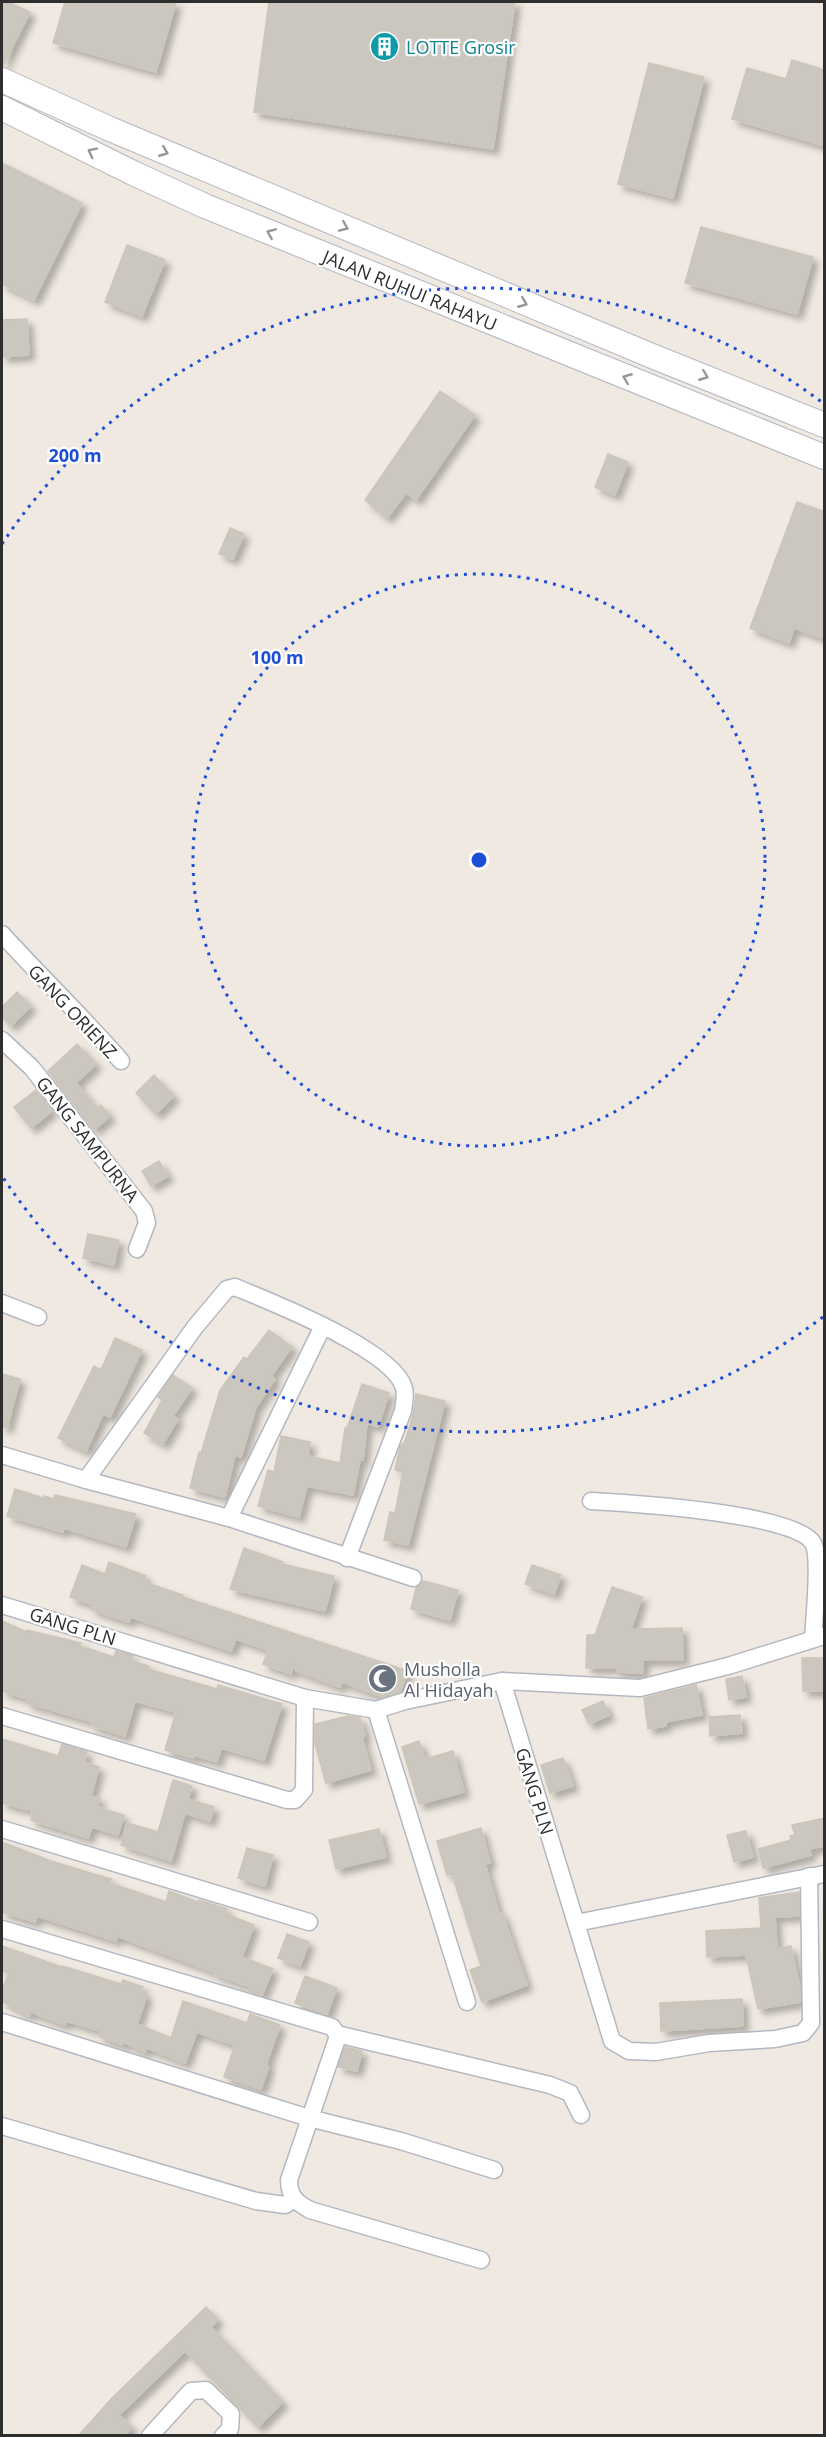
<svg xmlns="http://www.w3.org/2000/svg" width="826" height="2437" font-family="'Open Sans',sans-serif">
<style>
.building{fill:#cbc7bf;stroke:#cbc5ba;stroke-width:1.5;filter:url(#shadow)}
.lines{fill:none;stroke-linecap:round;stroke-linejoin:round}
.street-casing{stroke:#b4b7c1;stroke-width:19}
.secondary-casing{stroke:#b4b7c1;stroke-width:26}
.street{stroke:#fff;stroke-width:16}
.secondary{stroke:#fff;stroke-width:24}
.oneway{stroke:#969696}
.ring{fill:none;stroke:#1d4ed8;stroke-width:3;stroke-dasharray:3 6}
.labels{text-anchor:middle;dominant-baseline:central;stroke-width:4.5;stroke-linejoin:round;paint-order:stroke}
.culture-label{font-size:18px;fill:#0d838f;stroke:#fff;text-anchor:start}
.street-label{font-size:18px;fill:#2e2e2e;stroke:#fff}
.worship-label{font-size:18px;fill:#5b616d;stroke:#fff;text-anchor:start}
.centre{fill:#1d4ed8;stroke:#fff;stroke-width:3}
.ring-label{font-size:18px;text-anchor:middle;font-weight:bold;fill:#1d4ed8;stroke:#fff;stroke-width:4.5;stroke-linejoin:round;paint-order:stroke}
</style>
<defs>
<filter id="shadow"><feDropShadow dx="5.5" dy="5.5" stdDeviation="3" flood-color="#0004"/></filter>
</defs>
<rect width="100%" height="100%" fill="#efe9e1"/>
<g class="building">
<polygon points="2,2 8,2 30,12 3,66"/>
<polygon points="65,2 176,2 156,72 53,43"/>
<polygon points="269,2 515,2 493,149 254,112"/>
<polygon points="792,60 825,70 821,91 825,92 825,146 732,119 747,68 786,79"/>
<polygon points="649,63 704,77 673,198 618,184"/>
<polygon points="2,163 82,203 34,300 2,284"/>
<polygon points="701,227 813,257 797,314 685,283"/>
<polygon points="127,245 165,260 142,316 105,302"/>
<polygon points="27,319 29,355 2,357 2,320"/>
<polygon points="440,391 475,415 416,500 406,493 387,518 365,500"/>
<polygon points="608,454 628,462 615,495 595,487"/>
<polygon points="797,502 825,512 825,639 794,628 789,643 750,628"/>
<polygon points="230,528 244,534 233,559 219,554"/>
<polygon points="17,992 31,1006 11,1026 2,1017 2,1007"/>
<polygon points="77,1044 96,1064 76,1083 97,1108 101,1105 110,1116 94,1130 48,1071"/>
<polygon points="154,1075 174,1096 156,1114 136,1093"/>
<polygon points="36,1090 52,1111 31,1128 14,1107"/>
<polygon points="159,1161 168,1176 151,1186 142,1171"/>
<polygon points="88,1234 119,1240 114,1265 83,1258"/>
<polygon points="269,1330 292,1347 271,1376 275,1379 256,1407 241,1457 235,1455 225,1497 190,1488 199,1452 201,1453 220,1390 244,1357 247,1359"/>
<polygon points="115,1338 142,1350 110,1417 103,1414 86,1451 58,1438 94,1366 101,1370"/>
<polygon points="2,1374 20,1379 7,1428 2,1427"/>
<polygon points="173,1375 192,1388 173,1416 178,1419 163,1444 144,1433 162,1400 158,1397"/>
<polygon points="362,1384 389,1393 378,1427 367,1423 363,1460 360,1460 353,1495 307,1486 299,1517 258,1506 268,1470 274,1472 281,1436 310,1442 308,1456 340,1463 345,1428 347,1428"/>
<polygon points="416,1394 445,1401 408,1545 384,1540 390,1512 395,1513 403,1472 395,1470 400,1447 405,1441 413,1415"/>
<polygon points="15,1489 43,1498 44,1496 54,1499 55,1495 136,1514 126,1547 64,1528 63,1532 7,1516"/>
<polygon points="244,1548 283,1562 282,1564 334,1576 325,1611 230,1589"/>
<polygon points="109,1562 146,1576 144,1582 183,1595 183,1597 408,1671 400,1692 383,1697 342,1682 340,1687 296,1671 294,1664 291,1674 263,1664 268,1650 236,1639 231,1651 131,1617 129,1622 105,1614 91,1609 93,1605 70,1597 82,1565 105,1574"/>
<polygon points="532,1565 561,1575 554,1594 525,1584"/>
<polygon points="423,1581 458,1590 450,1620 411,1609 416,1588"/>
<polygon points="612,1587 642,1597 631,1629 682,1628 683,1660 643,1660 643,1673 617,1672 618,1668 586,1668 587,1635 595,1635"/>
<polygon points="2,1621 26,1632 27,1630 81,1643 80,1646 114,1657 116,1651 133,1656 132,1661 149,1666 148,1669 217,1689 218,1685 282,1704 264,1760 221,1748 217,1762 194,1755 194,1758 165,1750 176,1712 135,1701 125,1736 92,1726 93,1722 27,1703 28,1699 2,1691"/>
<polygon points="802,1658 825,1658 825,1691 803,1691"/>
<polygon points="742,1676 746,1697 729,1700 726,1679"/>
<polygon points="696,1685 702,1715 665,1722 666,1726 648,1729 644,1698"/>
<polygon points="603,1701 609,1715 589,1724 582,1710"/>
<polygon points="740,1715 742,1733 710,1736 709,1717"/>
<polygon points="348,1716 360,1718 365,1736 362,1737 371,1770 326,1783 315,1744 315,1724"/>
<polygon points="2,1739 58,1756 62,1744 87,1752 84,1762 99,1767 91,1796 100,1798 97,1807 124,1815 118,1835 92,1827 88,1838 31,1820 33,1811 2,1803"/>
<polygon points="419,1741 425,1759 453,1751 464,1792 419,1804 402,1747"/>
<polygon points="563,1758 573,1786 550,1793 541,1765"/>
<polygon points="173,1780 192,1786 188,1799 214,1807 210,1821 185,1813 171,1861 121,1845 127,1823 158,1832"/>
<polygon points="825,1818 825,1846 809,1849 811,1855 763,1868 758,1849 791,1840 790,1836 795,1835 792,1825"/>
<polygon points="481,1828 490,1863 485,1864 499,1914 502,1913 527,1985 482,2002 470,1970 481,1966 452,1874 447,1875 437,1841"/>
<polygon points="379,1829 386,1857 336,1869 329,1840"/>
<polygon points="746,1831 753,1857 734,1862 727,1835"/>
<polygon points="2,1842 51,1861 111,1879 110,1883 166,1902 169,1891 198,1902 199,1900 212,1904 227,1909 225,1914 254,1925 242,1957 273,1969 262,1995 248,1991 250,1987 214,1974 214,1972 117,1936 116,1941 37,1916 35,1922 2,1912"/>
<polygon points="247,1848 273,1855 265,1886 238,1878"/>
<polygon points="799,1892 799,1916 775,1917 777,1949 791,1946 800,1989 800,2002 758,2009 746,1955 707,1957 706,1931 761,1928 759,1898"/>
<polygon points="287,1934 309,1942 300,1966 278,1958"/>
<polygon points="2,1946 62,1967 63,1966 121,1984 123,1980 143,1987 141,1993 147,1995 137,2024 171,2038 183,2001 247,2023 250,2014 280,2025 266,2065 269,2066 261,2089 224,2077 235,2045 231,2044 197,2032 185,2063 147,2048 145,2052 123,2042 122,2045 99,2036 101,2031 66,2021 65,2025 31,2012 29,2016 2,2001 2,1989 9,1973 2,1971"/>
<polygon points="305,1976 337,1988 327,2014 295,2003"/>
<polygon points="742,1999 743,2026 661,2031 660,2003"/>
<polygon points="345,2047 362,2051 357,2071 338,2067"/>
<polygon points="206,2307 218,2320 211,2327 283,2402 258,2427 185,2351 119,2415 132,2427 124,2436 78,2436 112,2398"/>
</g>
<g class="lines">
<defs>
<g id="street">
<path d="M 2,934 C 41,977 83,1017 121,1061"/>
<polyline points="2,1040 32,1068 144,1211 147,1223 137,1249"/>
<polyline points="2,1303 38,1317"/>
<polyline points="2,1455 86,1480 229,1518 413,1578"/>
<path d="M 86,1480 L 195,1327 L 227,1289 L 235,1287 C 271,1302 394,1350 404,1388 C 406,1395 404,1404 403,1411 L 347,1558"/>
<path d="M 591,1501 C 628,1503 795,1513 813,1543 C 821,1557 814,1619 813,1639"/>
<polyline points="229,1518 323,1326"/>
<polyline points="2,1605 305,1698 376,1710 405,1701 502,1681 612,2041 629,2051 656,2052 709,2043 775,2039 803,2033 811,2023 809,1876"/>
<polyline points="502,1681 640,1688 728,1666 824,1636"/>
<polyline points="376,1710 467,2002"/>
<polyline points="2,1716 287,1800 295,1800 304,1790 305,1698"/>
<polyline points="2,1829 309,1922"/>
<polyline points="576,1923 824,1874"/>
<path d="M 2,1929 L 332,2027 L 337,2034 L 337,2039 L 289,2180 C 289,2197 296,2202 310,2210 L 481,2260"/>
<polyline points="2,2022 309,2118 401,2141 494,2170"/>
<polyline points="337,2034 550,2085 570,2093 581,2115"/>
<polyline points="2,2126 256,2201 285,2205 295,2199"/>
<polyline points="150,2436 191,2391 206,2390 231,2414 230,2429 223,2436"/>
</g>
<g id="secondary">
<polyline points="2,80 110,129 652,356 824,425"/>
<polyline points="2,108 133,173 205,206 824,457"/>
</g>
</defs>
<use href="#street" class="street-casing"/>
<use href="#secondary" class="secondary-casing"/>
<use href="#street" class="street"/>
<use href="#secondary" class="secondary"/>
</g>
<defs><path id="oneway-chevron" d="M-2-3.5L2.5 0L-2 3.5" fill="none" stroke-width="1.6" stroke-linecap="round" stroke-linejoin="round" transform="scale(1.5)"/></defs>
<g class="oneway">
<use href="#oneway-chevron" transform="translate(92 152) rotate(-153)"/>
<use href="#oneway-chevron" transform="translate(164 152) rotate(22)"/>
<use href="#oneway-chevron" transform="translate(344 227) rotate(23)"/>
<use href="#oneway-chevron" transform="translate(271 233) rotate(-157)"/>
<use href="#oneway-chevron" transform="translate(523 303) rotate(22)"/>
<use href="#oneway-chevron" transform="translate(704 376) rotate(22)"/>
<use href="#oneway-chevron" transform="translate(627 378) rotate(-158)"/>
</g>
<g class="ring">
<circle cx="479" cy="860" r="286"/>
<path d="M823 1317A572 572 0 0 1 2 1176M2 544A572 572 0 0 1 823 403"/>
</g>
<defs>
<symbol id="building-disc" viewBox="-11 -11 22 22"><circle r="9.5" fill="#0f9aa8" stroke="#fff"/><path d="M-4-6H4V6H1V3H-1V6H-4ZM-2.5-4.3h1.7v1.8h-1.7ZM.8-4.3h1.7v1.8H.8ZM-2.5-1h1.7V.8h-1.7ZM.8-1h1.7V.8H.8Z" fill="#fff"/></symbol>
<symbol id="mosque-disc" viewBox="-11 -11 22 22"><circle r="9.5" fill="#6b7280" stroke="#fff"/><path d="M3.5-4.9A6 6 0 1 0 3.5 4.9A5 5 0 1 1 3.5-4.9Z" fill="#fff"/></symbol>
</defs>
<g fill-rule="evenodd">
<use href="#building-disc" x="368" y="30" width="33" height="33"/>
<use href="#mosque-disc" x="366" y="1662" width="33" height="33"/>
</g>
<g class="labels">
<g class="culture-label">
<text x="406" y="47">LOTTE Grosir</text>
</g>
<g class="street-label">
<text transform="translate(410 290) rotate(22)">JALAN RUHUI RAHAYU</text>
<text transform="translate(73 1011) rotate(47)">GANG ORIENZ</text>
<text transform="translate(88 1139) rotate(52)">GANG SAMPURNA</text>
<text transform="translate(73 1626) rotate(17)">GANG PLN</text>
<text transform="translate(535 1791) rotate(73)">GANG PLN</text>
</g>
<g class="worship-label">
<text x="404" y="1669">Musholla<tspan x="404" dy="21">Al Hidayah</tspan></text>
</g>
</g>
<circle cx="479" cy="860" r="9" class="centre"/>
<g class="ring-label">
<text x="75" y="462">200 m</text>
<text x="277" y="664">100 m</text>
</g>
<rect width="826" height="2437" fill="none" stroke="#2e2e2e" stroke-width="6"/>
</svg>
